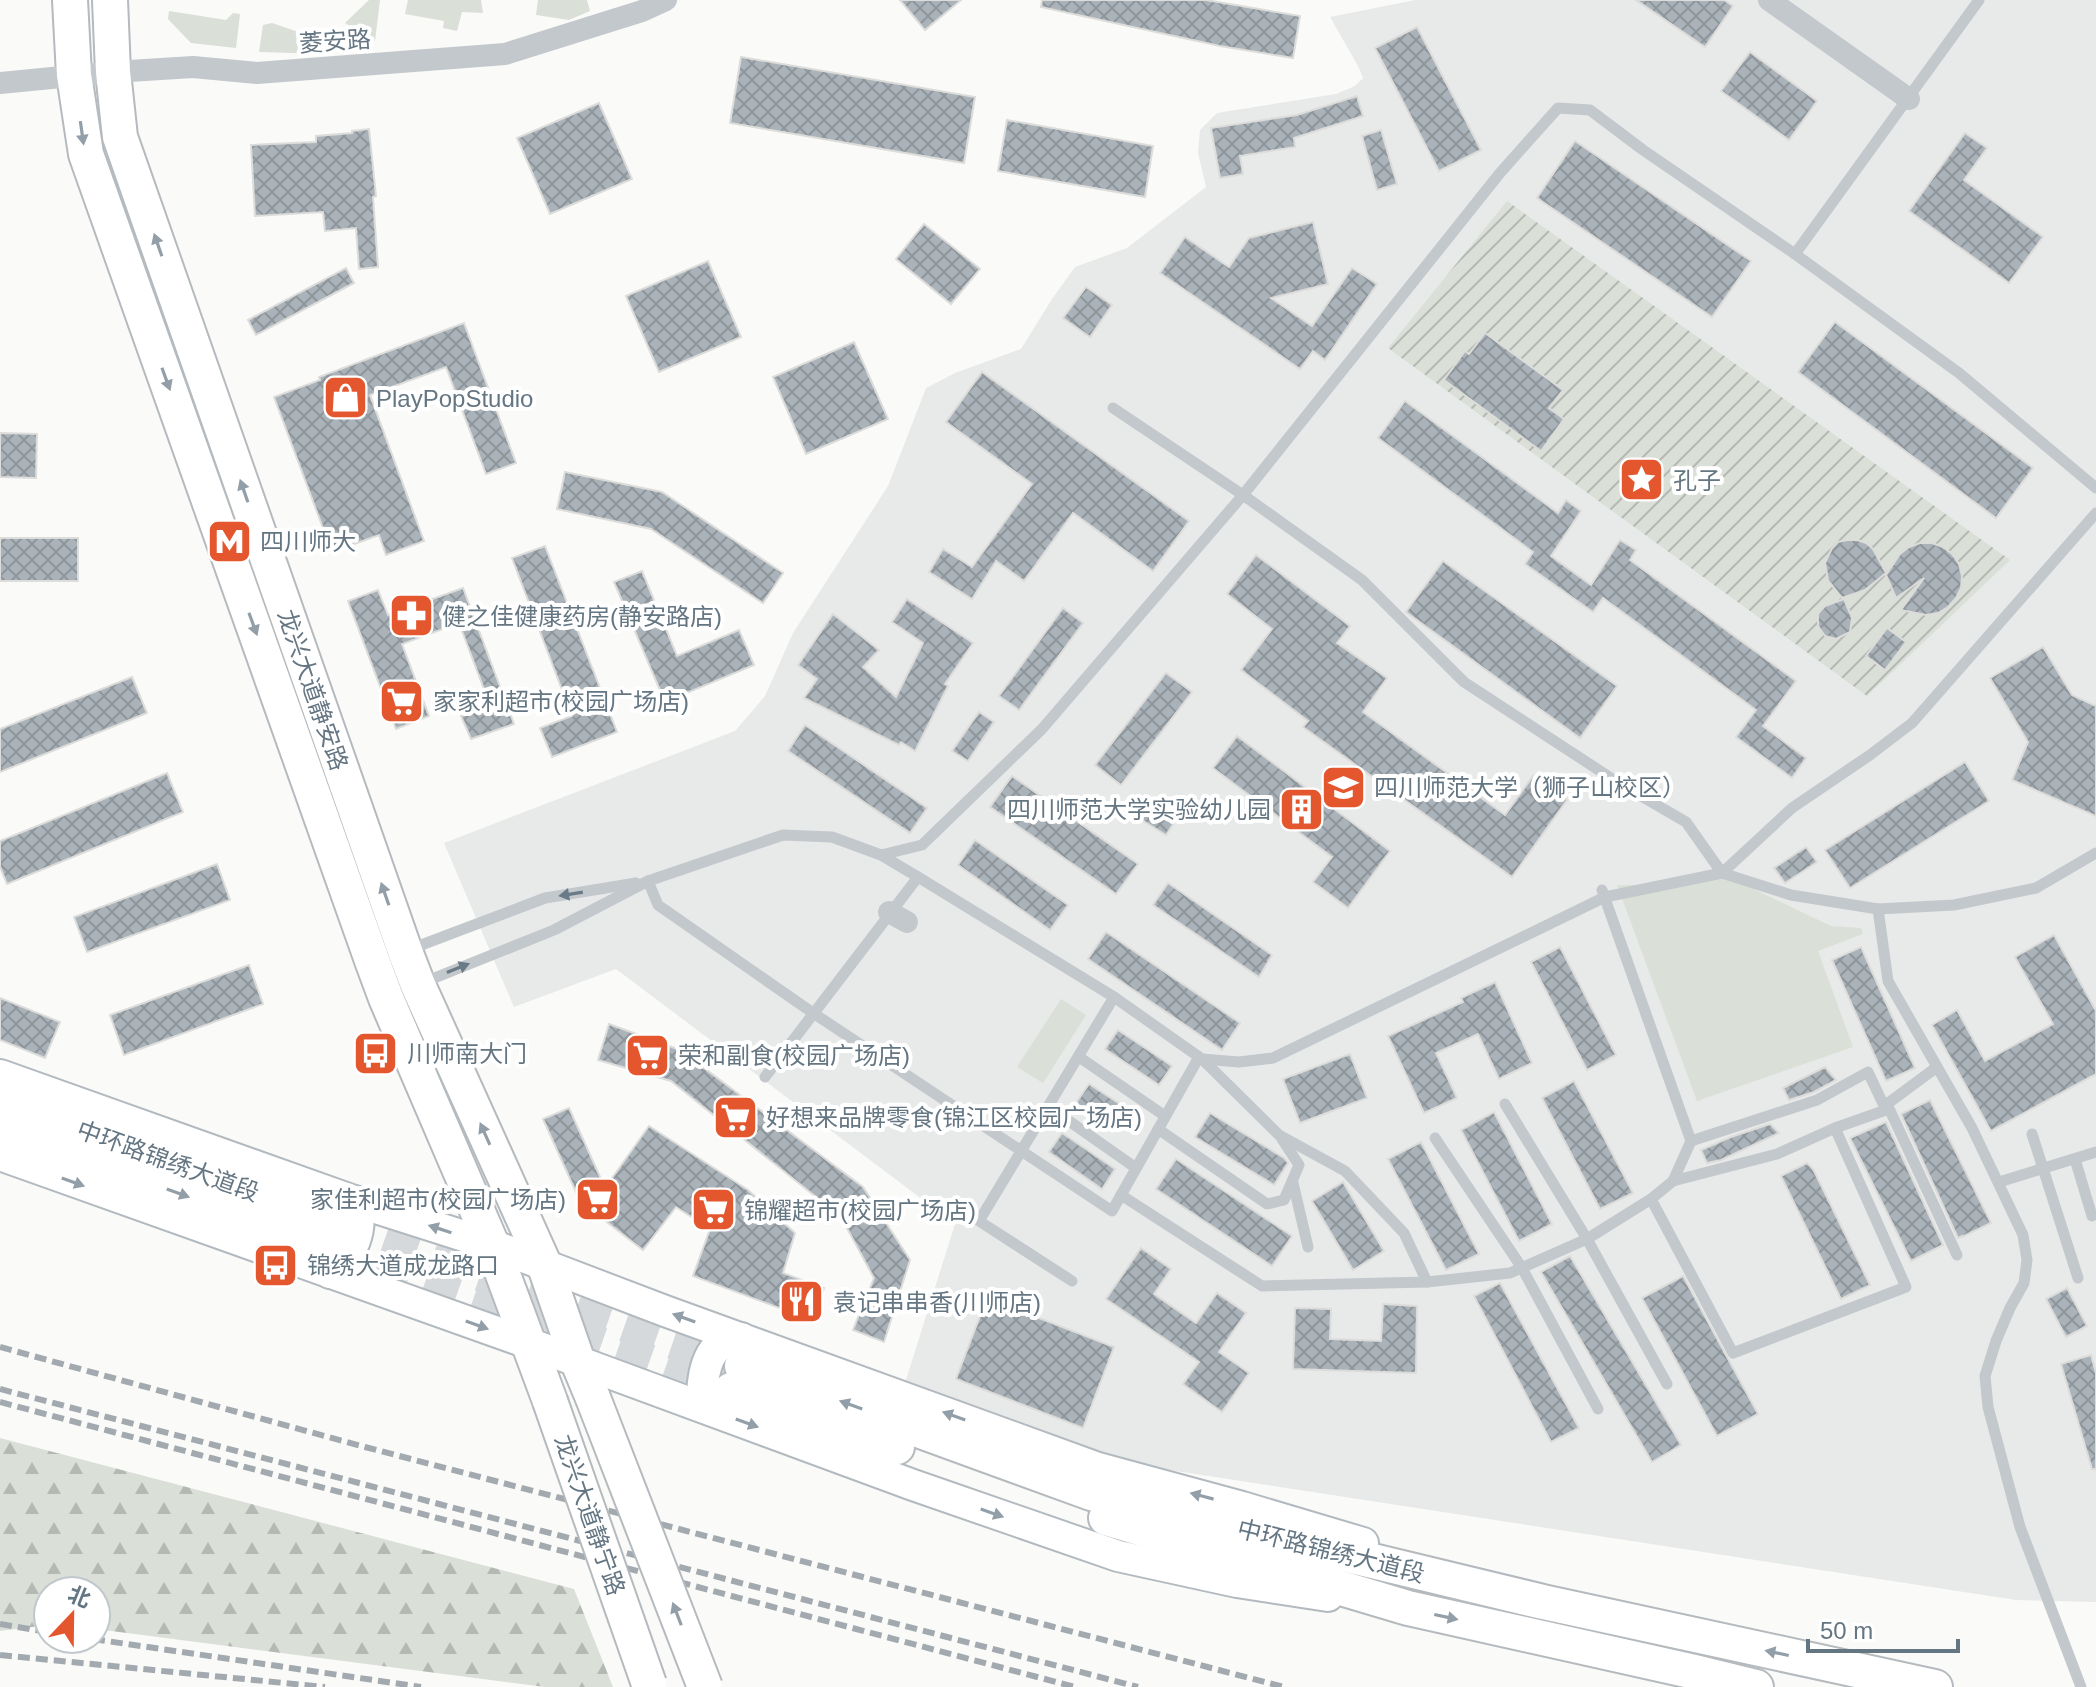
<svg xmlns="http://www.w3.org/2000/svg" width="2096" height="1687" font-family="Arial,'Noto Sans SC',sans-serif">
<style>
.built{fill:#e8e9e9}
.green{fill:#dadfd7}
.forest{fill:url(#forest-firs)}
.garden{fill:url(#garden-furrows)}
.building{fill:url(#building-cross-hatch);stroke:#dcdcda;stroke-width:2}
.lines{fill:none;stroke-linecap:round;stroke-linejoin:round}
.primary-tunnel{stroke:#d5d9db;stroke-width:34;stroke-dasharray:34 17;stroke-linecap:butt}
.secondary-casing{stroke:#b3babf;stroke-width:34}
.primary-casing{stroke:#b5babe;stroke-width:38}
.lane{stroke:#c3c8cc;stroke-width:11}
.street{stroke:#c3c8cc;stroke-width:22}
.secondary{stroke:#fff;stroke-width:30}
.primary{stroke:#fff;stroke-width:34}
.rail{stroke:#a2aab0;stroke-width:6;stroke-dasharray:12 6;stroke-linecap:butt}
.primary-bridge-casing{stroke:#b5babe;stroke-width:38;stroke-linecap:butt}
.primary-bridge{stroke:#fff;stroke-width:34}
.oneway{fill:#939fa8}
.oneway2{fill:#6a7a87}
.labels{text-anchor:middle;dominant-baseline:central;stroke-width:8;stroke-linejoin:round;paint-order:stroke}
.street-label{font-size:24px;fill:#657683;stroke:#fff}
.poi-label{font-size:24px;fill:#657683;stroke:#fff;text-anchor:start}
</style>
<defs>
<pattern id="forest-firs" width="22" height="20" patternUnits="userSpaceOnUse" patternTransform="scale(2)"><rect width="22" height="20" fill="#dadfd7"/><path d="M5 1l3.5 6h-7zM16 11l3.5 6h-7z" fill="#b4b9b4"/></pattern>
<pattern id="garden-furrows" width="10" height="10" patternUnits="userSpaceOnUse" patternTransform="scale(2)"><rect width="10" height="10" fill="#dadfd7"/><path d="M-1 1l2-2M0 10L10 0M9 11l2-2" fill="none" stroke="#b4b9b4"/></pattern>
<pattern id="building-cross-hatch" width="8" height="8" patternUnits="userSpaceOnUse" patternTransform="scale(2)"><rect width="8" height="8" fill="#aab3b9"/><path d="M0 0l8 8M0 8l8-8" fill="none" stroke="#8e969c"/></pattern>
</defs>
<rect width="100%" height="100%" fill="#fafaf8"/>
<polygon class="built" points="1415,0 2096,0 2096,1602 2016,1600 1117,1462 905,1383 955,1224 616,969 514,1007 444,843 735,731 765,696 793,633 888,486 926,388 955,373 1021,349 1052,299 1075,267 1127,248 1206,187 1198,153 1200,130 1217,113 1336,94 1355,86 1363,78 1358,66 1330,17"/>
<g class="green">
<polygon points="369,0 380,0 375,41 345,23"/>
<polygon points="408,0 481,0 483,13 462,12 457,31 443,28 444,21 405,14"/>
<polygon points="538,0 587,0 590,11 569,20 536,15"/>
<polygon points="169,11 226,20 233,13 240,14 236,48 191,43 168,19"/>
<polygon points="272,23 322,40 323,54 259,52 263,25"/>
<polygon points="1720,873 1831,926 1861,928 1863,934 1818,951 1853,1047 1697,1101 1617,885 1661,885"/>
<polygon points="1061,999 1086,1015 1043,1083 1017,1067"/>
</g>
<polygon class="forest" points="0,1438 574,1589 613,1687 545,1687 96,1629 96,1591 48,1591 48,1625 0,1631"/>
<polygon class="garden" points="1507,201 2010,560 1867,696 1388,348"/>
<g class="building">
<polygon points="900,0 961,0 925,30"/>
<polygon points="1042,0 1206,0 1300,16 1293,58 1220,46 1041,7"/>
<polygon points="1636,0 1724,0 1733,6 1705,47"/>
<polygon points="1417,27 1481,150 1439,171 1375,48"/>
<polygon points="1750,52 1817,101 1789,140 1721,91"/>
<polygon points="741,57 975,97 964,163 730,123"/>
<polygon points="1357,96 1363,116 1294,138 1295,147 1240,156 1243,174 1220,178 1211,128 1297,115"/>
<polygon points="599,103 632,179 550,214 517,138"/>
<polygon points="1007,120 1153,146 1145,197 998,171"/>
<polygon points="369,129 376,196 373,197 378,267 359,269 356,228 325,231 323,212 255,216 251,145 316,142 316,136 352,133 352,131"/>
<polygon points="1381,130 1397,184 1377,190 1362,136"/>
<polygon points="1965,133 1987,148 1964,180 2043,237 2009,283 1909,211"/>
<polygon points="1575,141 1751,261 1712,317 1537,198"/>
<polygon points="1313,222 1328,284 1271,298 1312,326 1352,268 1377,284 1325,360 1313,351 1300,369 1160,273 1185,237 1229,267 1249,238"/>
<polygon points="924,224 980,269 951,304 896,259"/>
<polygon points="708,261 741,337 659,372 626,296"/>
<polygon points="346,268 354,283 256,335 248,320"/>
<polygon points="1086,287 1112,305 1090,337 1063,318"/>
<polygon points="1835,322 2033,468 1996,518 1798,372"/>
<polygon points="464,323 516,463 486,474 446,367 370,395 424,541 386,555 379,535 332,552 274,397 320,380 319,377"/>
<polygon points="1485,333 1563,390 1549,408 1564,419 1541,451 1444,380 1465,351 1469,354"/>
<polygon points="854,342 888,419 806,454 773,377"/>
<polygon points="982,372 1189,521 1153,571 1073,513 1024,581 996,561 972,599 929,572 943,549 972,567 1032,484 946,422"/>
<polygon points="1405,401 1558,513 1566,500 1581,511 1551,556 1591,585 1620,540 1636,550 1630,560 1796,681 1763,726 1806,758 1792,778 1736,737 1756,710 1603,598 1593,612 1525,564 1533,552 1378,438"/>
<polygon points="0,433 37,434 36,478 0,477"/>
<polygon points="565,472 662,492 783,573 763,603 651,529 557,509"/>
<rect x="0" y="538" width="78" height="43"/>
<polygon points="1847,540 1857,540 1866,543 1873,549 1886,573 1865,590 1842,598 1828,580 1825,563 1832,548 1838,542"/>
<polygon points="1920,543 1932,543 1943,547 1952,554 1959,564 1962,576 1961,588 1956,598 1948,607 1938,613 1926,615 1901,610 1924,578 1896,598 1886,575 1900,554 1909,547"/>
<polygon points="545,546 617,732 552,757 540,728 572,716 512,558"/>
<polygon points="1256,555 1350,626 1337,643 1387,678 1363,712 1505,815 1533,776 1567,800 1512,877 1303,727 1308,721 1241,670 1272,629 1227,594"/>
<polygon points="1443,561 1617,686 1580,738 1406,612"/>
<polygon points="642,571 677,656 739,630 754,665 665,702 614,582"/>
<polygon points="463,588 514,724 471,739 461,716 490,705 459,623 402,644 429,716 396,729 348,601 378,590 388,615"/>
<polygon points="907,599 973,643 945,684 948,686 915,751 901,742 899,745 804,698 817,679 798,665 833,614 879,650 863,667 896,697 923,643 892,622"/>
<polygon points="1844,599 1852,618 1850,632 1836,639 1825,636 1818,626 1818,614 1825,606"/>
<polygon points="1063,608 1083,623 1019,710 999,696"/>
<polygon points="1887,628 1906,642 1885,670 1866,656"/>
<polygon points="2043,647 2072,695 2096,706 2096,816 2012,780 2028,742 1990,678"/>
<polygon points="1166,673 1192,692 1121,785 1095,765"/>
<polygon points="132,677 147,713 0,772 0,729"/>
<polygon points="979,712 994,722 968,761 952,751"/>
<polygon points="805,725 927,808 910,833 788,751"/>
<polygon points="1237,736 1390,851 1348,908 1313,882 1332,857 1213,768"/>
<polygon points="1965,762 1989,801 1850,888 1825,850"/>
<polygon points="167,773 183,812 7,884 0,867 0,841"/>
<polygon points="1012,776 1138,864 1116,894 990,807"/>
<polygon points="1142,797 1177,818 1166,835 1132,814"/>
<polygon points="975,840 1068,905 1050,930 958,865"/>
<polygon points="1806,847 1817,862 1785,883 1774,868"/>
<polygon points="217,864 230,900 87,952 74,917"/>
<polygon points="1168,883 1272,955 1259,977 1153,905"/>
<polygon points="1106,932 1240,1023 1222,1050 1088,959"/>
<polygon points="2054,935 2096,1011 2096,1074 1991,1131 1932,1025 1957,1010 1985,1061 2053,1024 2015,957"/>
<polygon points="1560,947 1616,1055 1587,1070 1531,962"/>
<polygon points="1861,947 1915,1068 1886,1081 1832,960"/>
<polygon points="249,965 263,1004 124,1055 110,1015"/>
<polygon points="1495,982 1532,1063 1499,1079 1478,1034 1436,1053 1457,1098 1424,1113 1388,1036 1463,1002 1461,998"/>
<polygon points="0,998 60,1022 45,1058 0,1040"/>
<polygon points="609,1024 680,1050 863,1187 910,1260 884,1342 853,1330 874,1278 841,1217 671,1081 598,1060"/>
<polygon points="1118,1030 1172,1066 1159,1085 1105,1049"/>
<polygon points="1350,1054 1367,1098 1300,1123 1283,1079"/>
<polygon points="1825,1067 1836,1080 1814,1092 1789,1100 1783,1088"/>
<polygon points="1574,1081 1633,1193 1600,1209 1542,1098"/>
<polygon points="1089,1084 1123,1106 1110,1126 1076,1103"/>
<polygon points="1930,1100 1991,1223 1962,1237 1962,1236 1958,1238 1901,1114"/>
<polygon points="569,1108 605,1188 649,1126 748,1190 795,1233 783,1273 824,1288 812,1320 693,1276 710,1229 676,1207 643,1250 580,1201 543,1119"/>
<polygon points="1494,1112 1552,1224 1519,1241 1461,1130"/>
<polygon points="1210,1113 1284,1158 1288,1163 1274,1185 1195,1137"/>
<polygon points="1886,1122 1943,1245 1911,1261 1850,1138"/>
<polygon points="1770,1124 1779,1133 1721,1160 1707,1163 1701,1150 1731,1137"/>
<polygon points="1062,1133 1115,1169 1102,1189 1049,1152"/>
<polygon points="1421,1142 1479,1254 1446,1270 1388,1159"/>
<polygon points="1176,1159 1292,1236 1272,1266 1156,1189"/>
<polygon points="1807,1163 1813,1169 1870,1285 1841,1299 1781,1176"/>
<polygon points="1343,1182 1384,1251 1353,1270 1312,1201"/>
<polygon points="1141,1248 1171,1269 1154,1294 1196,1323 1217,1293 1246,1313 1219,1352 1249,1373 1222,1412 1183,1384 1199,1362 1106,1299"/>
<polygon points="1570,1256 1681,1445 1652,1462 1541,1272"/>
<polygon points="1683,1276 1758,1414 1717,1436 1642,1298"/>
<polygon points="1500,1283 1579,1428 1551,1442 1474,1296"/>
<polygon points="2067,1288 2087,1326 2066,1337 2046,1299"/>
<polygon points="987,1298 1114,1347 1083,1428 956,1379"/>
<polygon points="1383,1304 1417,1306 1416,1373 1293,1369 1295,1308 1331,1309 1330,1339 1381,1341"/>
<polygon points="2091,1355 2096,1373 2096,1469 2092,1469 2061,1364"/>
</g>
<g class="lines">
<g class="primary-tunnel">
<polyline points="336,1224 742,1366"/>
<polyline points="329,1248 731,1390"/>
</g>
<defs>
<g id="secondary">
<polyline points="0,1075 354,1201 492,1245 665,1311 1098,1468 1242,1507 1363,1543"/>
<polyline points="0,1155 528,1343 913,1485 1118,1556 1237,1582 1328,1596"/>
<path d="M 330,1273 C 352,1258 366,1227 354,1201"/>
<path d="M 705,1407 C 699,1391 704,1355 721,1344 C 726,1341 735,1340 741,1338"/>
</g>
<g id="primary">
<polyline points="70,0 74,75 86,154 373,963 386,998 492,1245 550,1401"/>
<polyline points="110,0 113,72 120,137 405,951 418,985 544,1264 578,1362 593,1398"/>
<polyline points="0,1099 336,1224"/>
<polyline points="0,1128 329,1248"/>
<polyline points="742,1366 1091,1493 1543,1602 1935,1687"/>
<polyline points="731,1390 897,1447"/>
<polyline points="1106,1518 1408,1608 1695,1672 1756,1687"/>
</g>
</defs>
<use href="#secondary" class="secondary-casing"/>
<use href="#primary" class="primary-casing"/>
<g class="lane">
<polyline points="1795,254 1979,0"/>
<polyline points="1113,408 1243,495 1362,580 1464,682 1617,782 1686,822 1722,873 1792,808 1870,755 1912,723 2096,513"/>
<polyline points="881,855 922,845 1042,729 1243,495 1500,173 1558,108 1590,110 1643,150 1795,254 1959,373 2096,488"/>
<polyline points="648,881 658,905 813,1013 1112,1211 1199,1057"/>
<polyline points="1602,890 1691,1141 1673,1181"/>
<polyline points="1878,909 1888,981 1972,1128 2023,1235 2027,1260 2024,1283 2010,1308 1996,1341 1985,1376 1988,1407 2020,1527 2081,1687"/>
<polyline points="408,950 545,898 636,883"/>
<polyline points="422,983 554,930 648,881 783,835 832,837 881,855 918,877 1114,997 1202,1059 1279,1135 1345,1171 1404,1233 1427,1282"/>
<polyline points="1079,1057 1165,1116"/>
<polyline points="1202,1059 1239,1062 1273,1058 1605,897 1722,873 1791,895 1878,909 1954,905 2036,888 2096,853"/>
<polyline points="765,1077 918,877"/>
<polyline points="1505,1104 1587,1239 1667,1384"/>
<polyline points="1887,1104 1957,1255"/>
<polyline points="1049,1107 1136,1168"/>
<polyline points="1158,1129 1267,1204 1284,1200 1299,1165 1282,1139"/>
<polyline points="2032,1134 2078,1278"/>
<polyline points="1435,1138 1522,1268 1598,1409"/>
<polyline points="1691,1141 1817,1100 1868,1072 1886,1110"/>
<polyline points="2075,1159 2092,1216"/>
<polyline points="1999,1182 2096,1152"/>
<polyline points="1293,1183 1308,1247"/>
<polyline points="1121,1195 1262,1286 1427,1282 1510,1273 1587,1239 1651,1199 1673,1181 1777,1154 1835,1128 1886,1110 1887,1104 1937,1067"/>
<polyline points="1651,1199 1733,1353 1906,1287 1835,1128"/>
<polyline points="1072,1281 979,1221 1114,997"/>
</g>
<g class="street">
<polyline points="1769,0 1909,99"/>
<polyline points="0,83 113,72 193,67 257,73 505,54 642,11 666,0"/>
<polyline points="889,912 907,922"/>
</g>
<use href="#secondary" class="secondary"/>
<use href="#primary" class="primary"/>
<g class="rail">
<polyline points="0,1347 365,1447 1284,1687"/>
<polyline points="0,1389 1138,1687"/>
<polyline points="0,1402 1075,1687"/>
<polyline points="0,1624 48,1632"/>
<polyline points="93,1639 421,1687"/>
<polyline points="0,1655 325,1687"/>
</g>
<defs>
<g id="primary-bridge">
<polyline points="593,1398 705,1687"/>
<polyline points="550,1401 649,1684"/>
</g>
</defs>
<use href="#primary-bridge" class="primary-bridge-casing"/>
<use href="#primary-bridge" class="primary-bridge"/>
</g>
<defs><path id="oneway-solid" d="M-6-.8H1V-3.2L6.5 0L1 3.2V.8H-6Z" transform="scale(2)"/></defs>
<g class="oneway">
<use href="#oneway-solid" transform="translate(82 133) rotate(82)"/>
<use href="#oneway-solid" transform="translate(158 245) rotate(-109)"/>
<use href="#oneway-solid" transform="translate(166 379) rotate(70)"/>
<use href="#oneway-solid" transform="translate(244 491) rotate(-109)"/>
<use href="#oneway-solid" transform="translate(253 624) rotate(70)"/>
<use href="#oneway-solid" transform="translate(385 894) rotate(-109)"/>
<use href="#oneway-solid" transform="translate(485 1134) rotate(-114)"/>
<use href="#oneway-solid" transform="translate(73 1182) rotate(20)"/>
<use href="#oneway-solid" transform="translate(178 1193) rotate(20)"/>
<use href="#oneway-solid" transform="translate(440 1229) rotate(-162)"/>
<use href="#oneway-solid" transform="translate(684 1318) rotate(-160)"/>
<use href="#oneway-solid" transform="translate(477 1325) rotate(20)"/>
<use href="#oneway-solid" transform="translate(851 1405) rotate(-160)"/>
<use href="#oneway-solid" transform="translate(954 1416) rotate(-160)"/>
<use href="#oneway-solid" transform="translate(747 1423) rotate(20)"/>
<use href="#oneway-solid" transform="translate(1202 1496) rotate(-165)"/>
<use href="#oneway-solid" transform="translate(992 1513) rotate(19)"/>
<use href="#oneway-solid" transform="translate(677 1614) rotate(-111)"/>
<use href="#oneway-solid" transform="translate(1446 1617) rotate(12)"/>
<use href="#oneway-solid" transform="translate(1777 1653) rotate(-168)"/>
</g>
<g class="oneway2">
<use href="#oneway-solid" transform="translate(571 894) rotate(171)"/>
<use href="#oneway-solid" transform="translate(458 968) rotate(-22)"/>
</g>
<defs>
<symbol id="shop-square" viewBox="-11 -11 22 22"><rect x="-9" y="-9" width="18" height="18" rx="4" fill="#e4572e" stroke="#fff"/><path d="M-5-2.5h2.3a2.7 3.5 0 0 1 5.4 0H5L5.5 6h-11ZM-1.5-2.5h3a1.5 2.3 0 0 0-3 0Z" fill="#fff"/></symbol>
<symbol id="sight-square" viewBox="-11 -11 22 22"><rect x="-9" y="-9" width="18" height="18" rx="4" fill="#e4572e" stroke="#fff"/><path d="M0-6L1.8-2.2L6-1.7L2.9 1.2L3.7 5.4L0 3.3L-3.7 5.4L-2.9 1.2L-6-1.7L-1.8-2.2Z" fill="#fff"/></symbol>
<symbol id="metro-square" viewBox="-11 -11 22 22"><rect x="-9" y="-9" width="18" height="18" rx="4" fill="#e4572e" stroke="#fff"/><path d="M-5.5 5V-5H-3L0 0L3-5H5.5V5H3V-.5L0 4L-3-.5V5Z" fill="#fff"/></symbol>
<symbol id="pharmacy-square" viewBox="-11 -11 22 22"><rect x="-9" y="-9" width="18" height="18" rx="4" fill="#e4572e" stroke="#fff"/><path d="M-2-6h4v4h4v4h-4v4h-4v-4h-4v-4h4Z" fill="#fff"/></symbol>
<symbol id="supermarket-square" viewBox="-11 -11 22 22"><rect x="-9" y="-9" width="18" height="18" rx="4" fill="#e4572e" stroke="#fff"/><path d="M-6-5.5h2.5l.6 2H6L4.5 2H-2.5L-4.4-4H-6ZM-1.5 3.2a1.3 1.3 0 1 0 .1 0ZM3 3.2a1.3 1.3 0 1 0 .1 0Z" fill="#fff"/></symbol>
<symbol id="university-square" viewBox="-11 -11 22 22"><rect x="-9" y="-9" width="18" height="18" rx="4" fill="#e4572e" stroke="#fff"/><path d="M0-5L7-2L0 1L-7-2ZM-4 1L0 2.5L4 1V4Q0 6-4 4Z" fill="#fff"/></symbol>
<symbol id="building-square" viewBox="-11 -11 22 22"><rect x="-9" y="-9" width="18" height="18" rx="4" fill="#e4572e" stroke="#fff"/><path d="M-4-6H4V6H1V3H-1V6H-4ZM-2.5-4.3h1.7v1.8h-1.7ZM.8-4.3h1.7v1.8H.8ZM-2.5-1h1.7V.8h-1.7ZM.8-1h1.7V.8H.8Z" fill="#fff"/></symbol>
<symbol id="bus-square" viewBox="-11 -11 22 22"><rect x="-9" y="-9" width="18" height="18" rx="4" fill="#e4572e" stroke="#fff"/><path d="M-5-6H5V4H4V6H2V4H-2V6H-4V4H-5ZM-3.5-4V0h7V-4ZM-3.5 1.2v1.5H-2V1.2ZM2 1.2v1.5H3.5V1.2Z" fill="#fff"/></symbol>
<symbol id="restaurant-square" viewBox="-11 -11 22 22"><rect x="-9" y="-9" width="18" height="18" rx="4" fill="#e4572e" stroke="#fff"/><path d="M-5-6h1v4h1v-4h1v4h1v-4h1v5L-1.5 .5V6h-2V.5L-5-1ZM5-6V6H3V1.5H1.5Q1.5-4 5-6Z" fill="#fff"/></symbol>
</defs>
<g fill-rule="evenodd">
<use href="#shop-square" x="320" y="372" width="51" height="51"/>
<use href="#sight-square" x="1616" y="454" width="51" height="51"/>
<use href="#metro-square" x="204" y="516" width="51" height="51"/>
<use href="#pharmacy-square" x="386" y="590" width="51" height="51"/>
<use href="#supermarket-square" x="376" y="676" width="51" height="51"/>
<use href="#university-square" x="1318" y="762" width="51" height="51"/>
<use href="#building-square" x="1276" y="784" width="51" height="51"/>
<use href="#bus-square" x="350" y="1028" width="51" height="51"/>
<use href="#supermarket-square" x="622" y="1030" width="51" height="51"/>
<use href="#supermarket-square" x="710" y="1092" width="51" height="51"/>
<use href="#supermarket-square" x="572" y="1174" width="51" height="51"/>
<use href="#supermarket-square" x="688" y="1184" width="51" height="51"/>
<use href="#bus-square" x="250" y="1240" width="51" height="51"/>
<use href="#restaurant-square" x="776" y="1276" width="51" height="51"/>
</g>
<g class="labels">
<g class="street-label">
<text transform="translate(335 41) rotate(-4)">菱安路</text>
<text transform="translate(313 690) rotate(71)">龙兴大道静安路</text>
<text transform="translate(168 1161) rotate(20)">中环路锦绣大道段</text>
<text transform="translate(590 1515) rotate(71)">龙兴大道静宁路</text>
<text transform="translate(1331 1551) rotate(14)">中环路锦绣大道段</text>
</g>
<g class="poi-label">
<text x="376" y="398">PlayPopStudio</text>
<text x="1673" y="480">孔子</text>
<text x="260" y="541">四川师大</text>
<text x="442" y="616">健之佳健康药房(静安路店)</text>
<text x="433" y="701">家家利超市(校园广场店)</text>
<text x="1374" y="787">四川师范大学（狮子山校区）</text>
<text x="1271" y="809" text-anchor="end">四川师范大学实验幼儿园</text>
<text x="407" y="1053">川师南大门</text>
<text x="678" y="1055">荣和副食(校园广场店)</text>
<text x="766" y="1117">好想来品牌零食(锦江区校园广场店)</text>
<text x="566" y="1199" text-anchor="end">家佳利超市(校园广场店)</text>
<text x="744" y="1210">锦耀超市(校园广场店)</text>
<text x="307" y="1265">锦绣大道成龙路口</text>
<text x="833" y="1302">袁记串串香(川师店)</text>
</g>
</g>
<g transform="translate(72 1615) rotate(22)"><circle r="38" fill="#ffffff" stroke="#c1c8cd" stroke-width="2"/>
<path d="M0-6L14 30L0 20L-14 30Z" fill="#e4572e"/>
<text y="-12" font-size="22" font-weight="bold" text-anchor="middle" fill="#657683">北</text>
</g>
<path d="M1808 1639v12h150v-12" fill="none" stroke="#657683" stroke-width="4"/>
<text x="1820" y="1639" font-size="24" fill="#657683" stroke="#ffffff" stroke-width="6" paint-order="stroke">50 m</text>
</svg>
